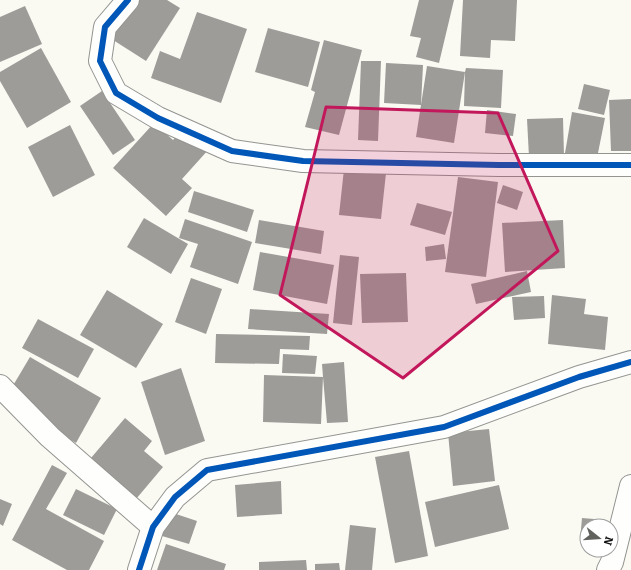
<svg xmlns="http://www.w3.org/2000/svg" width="631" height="570" font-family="Bitter,serif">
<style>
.building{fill:#9e9c98}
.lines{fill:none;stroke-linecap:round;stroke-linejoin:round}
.minor-casing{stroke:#949491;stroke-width:24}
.minor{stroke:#fefefd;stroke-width:22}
.cycleway-casing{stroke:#fff;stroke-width:8}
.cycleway{stroke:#0057b8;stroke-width:6}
.marked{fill:#c2185b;fill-opacity:0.2;stroke:#c2185b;stroke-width:3;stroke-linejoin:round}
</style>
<rect width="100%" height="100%" fill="#fafaf3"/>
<g class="building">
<polygon points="135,0 167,0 180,8 146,61 110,38"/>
<polygon points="419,0 454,0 439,63 416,57 421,38 410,36"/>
<polygon points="463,0 517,0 515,41 491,40 490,58 460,56"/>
<polygon points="25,6 42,44 0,62 0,17"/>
<polygon points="197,12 247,29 221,103 151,78 160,51 180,59"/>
<polygon points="268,28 320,42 308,87 255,72"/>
<polygon points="324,40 362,50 339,135 305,127 315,92 311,90"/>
<polygon points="41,48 71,102 27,128 0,81 0,72"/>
<polygon points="361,61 381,61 378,141 358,140"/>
<polygon points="386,63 423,65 421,105 384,103"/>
<polygon points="427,66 465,72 466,68 503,70 501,108 464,106 465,72 454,143 416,137"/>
<polygon points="584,84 610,90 604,115 578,109"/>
<polygon points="102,91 135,140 113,155 80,106"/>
<polygon points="631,99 631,151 611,151 609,100"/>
<polygon points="487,110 516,114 513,136 485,133"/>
<polygon points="572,112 605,118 597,158 565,153"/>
<polygon points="563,118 564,156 529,157 527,119"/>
<polygon points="154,123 173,140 185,127 209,149 182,179 192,188 166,216 113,168"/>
<polygon points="70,125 95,175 53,197 28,147"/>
<polygon points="344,169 386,173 381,219 339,215"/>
<polygon points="458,177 498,182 486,277 445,272"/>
<polygon points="503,185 523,192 517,210 497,203"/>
<polygon points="194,191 254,210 247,232 188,212"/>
<polygon points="417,203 452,212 445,235 410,225"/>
<polygon points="144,218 188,244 171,274 127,247"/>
<polygon points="185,219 252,242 238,284 190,267 198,244 179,238"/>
<polygon points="259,220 324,231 321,254 255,243"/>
<polygon points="563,220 565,268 505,272 502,223"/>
<polygon points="444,244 446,259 426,261 425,247"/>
<polygon points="260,252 334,265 327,304 253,290"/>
<polygon points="340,255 359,257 352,325 333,323"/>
<polygon points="527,271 531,292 476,304 471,284"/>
<polygon points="406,273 408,322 362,323 360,274"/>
<polygon points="191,278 222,289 206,334 175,322"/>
<polygon points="107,290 163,324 136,368 80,335"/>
<polygon points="552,295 586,299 584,314 608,317 605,350 548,344"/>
<polygon points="544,296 545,318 514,320 512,297"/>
<polygon points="250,309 329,314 327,334 248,329"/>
<polygon points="38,319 94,349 78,378 22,348"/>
<polygon points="216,334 310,336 309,350 280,349 279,364 215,363"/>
<polygon points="283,354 317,356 315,374 282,373"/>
<polygon points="30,357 101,398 76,443 39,421 5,399"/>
<polygon points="344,362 348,422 327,423 323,377 321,424 263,422 264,375 323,377 322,364"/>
<polygon points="181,368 205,441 165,455 141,382"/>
<polygon points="125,418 152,441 144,451 163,467 131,505 85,465"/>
<polygon points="489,429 495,481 453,486 448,433"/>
<polygon points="409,451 428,556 395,563 375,457"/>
<polygon points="52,465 67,473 46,509 104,541 89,570 67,570 12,540"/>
<polygon points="281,481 282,514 237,517 235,485"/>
<polygon points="499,485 509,529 435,547 425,502"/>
<polygon points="76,489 117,509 104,535 63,515"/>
<polygon points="0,499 12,504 3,526 0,524"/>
<polygon points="170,512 197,521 189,544 162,536"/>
<polygon points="582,518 606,520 605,526 587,526 587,541 580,540"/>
<polygon points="350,525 376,528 372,570 345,570"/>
<polygon points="166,544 226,564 224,570 157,570"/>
<polygon points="306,560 307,570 259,570 259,562"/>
<polygon points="339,563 340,570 315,570 315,564"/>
</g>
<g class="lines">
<defs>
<g id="minor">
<polyline points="128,0 105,27 100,61 116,93 158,118 232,151 303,161 499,165 631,165"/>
<polyline points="0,386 50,437 153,527"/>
<polyline points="139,570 153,527 175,497 207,470 444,427 579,377 631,362"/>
<polyline points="608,570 612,562 631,486"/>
</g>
</defs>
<use href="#minor" class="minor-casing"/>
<use href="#minor" class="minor"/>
<defs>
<g id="cycleway">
<polyline points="128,0 105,27 100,61 116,93 158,118 232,151 303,161 499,165 631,165"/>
<polyline points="139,570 153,527 175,497 207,470 444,427 579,377 631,362"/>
</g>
</defs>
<use href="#cycleway" class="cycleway-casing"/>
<use href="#cycleway" class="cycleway"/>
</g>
<path class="marked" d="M 326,107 L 498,113 L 558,251 L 403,378 L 280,295 Z"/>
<g transform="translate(599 538) rotate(107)"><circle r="19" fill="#ffffff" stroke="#9f9f9f"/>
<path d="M0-3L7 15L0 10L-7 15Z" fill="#61615e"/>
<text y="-6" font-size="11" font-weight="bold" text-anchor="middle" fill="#0e0e0e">N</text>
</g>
</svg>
